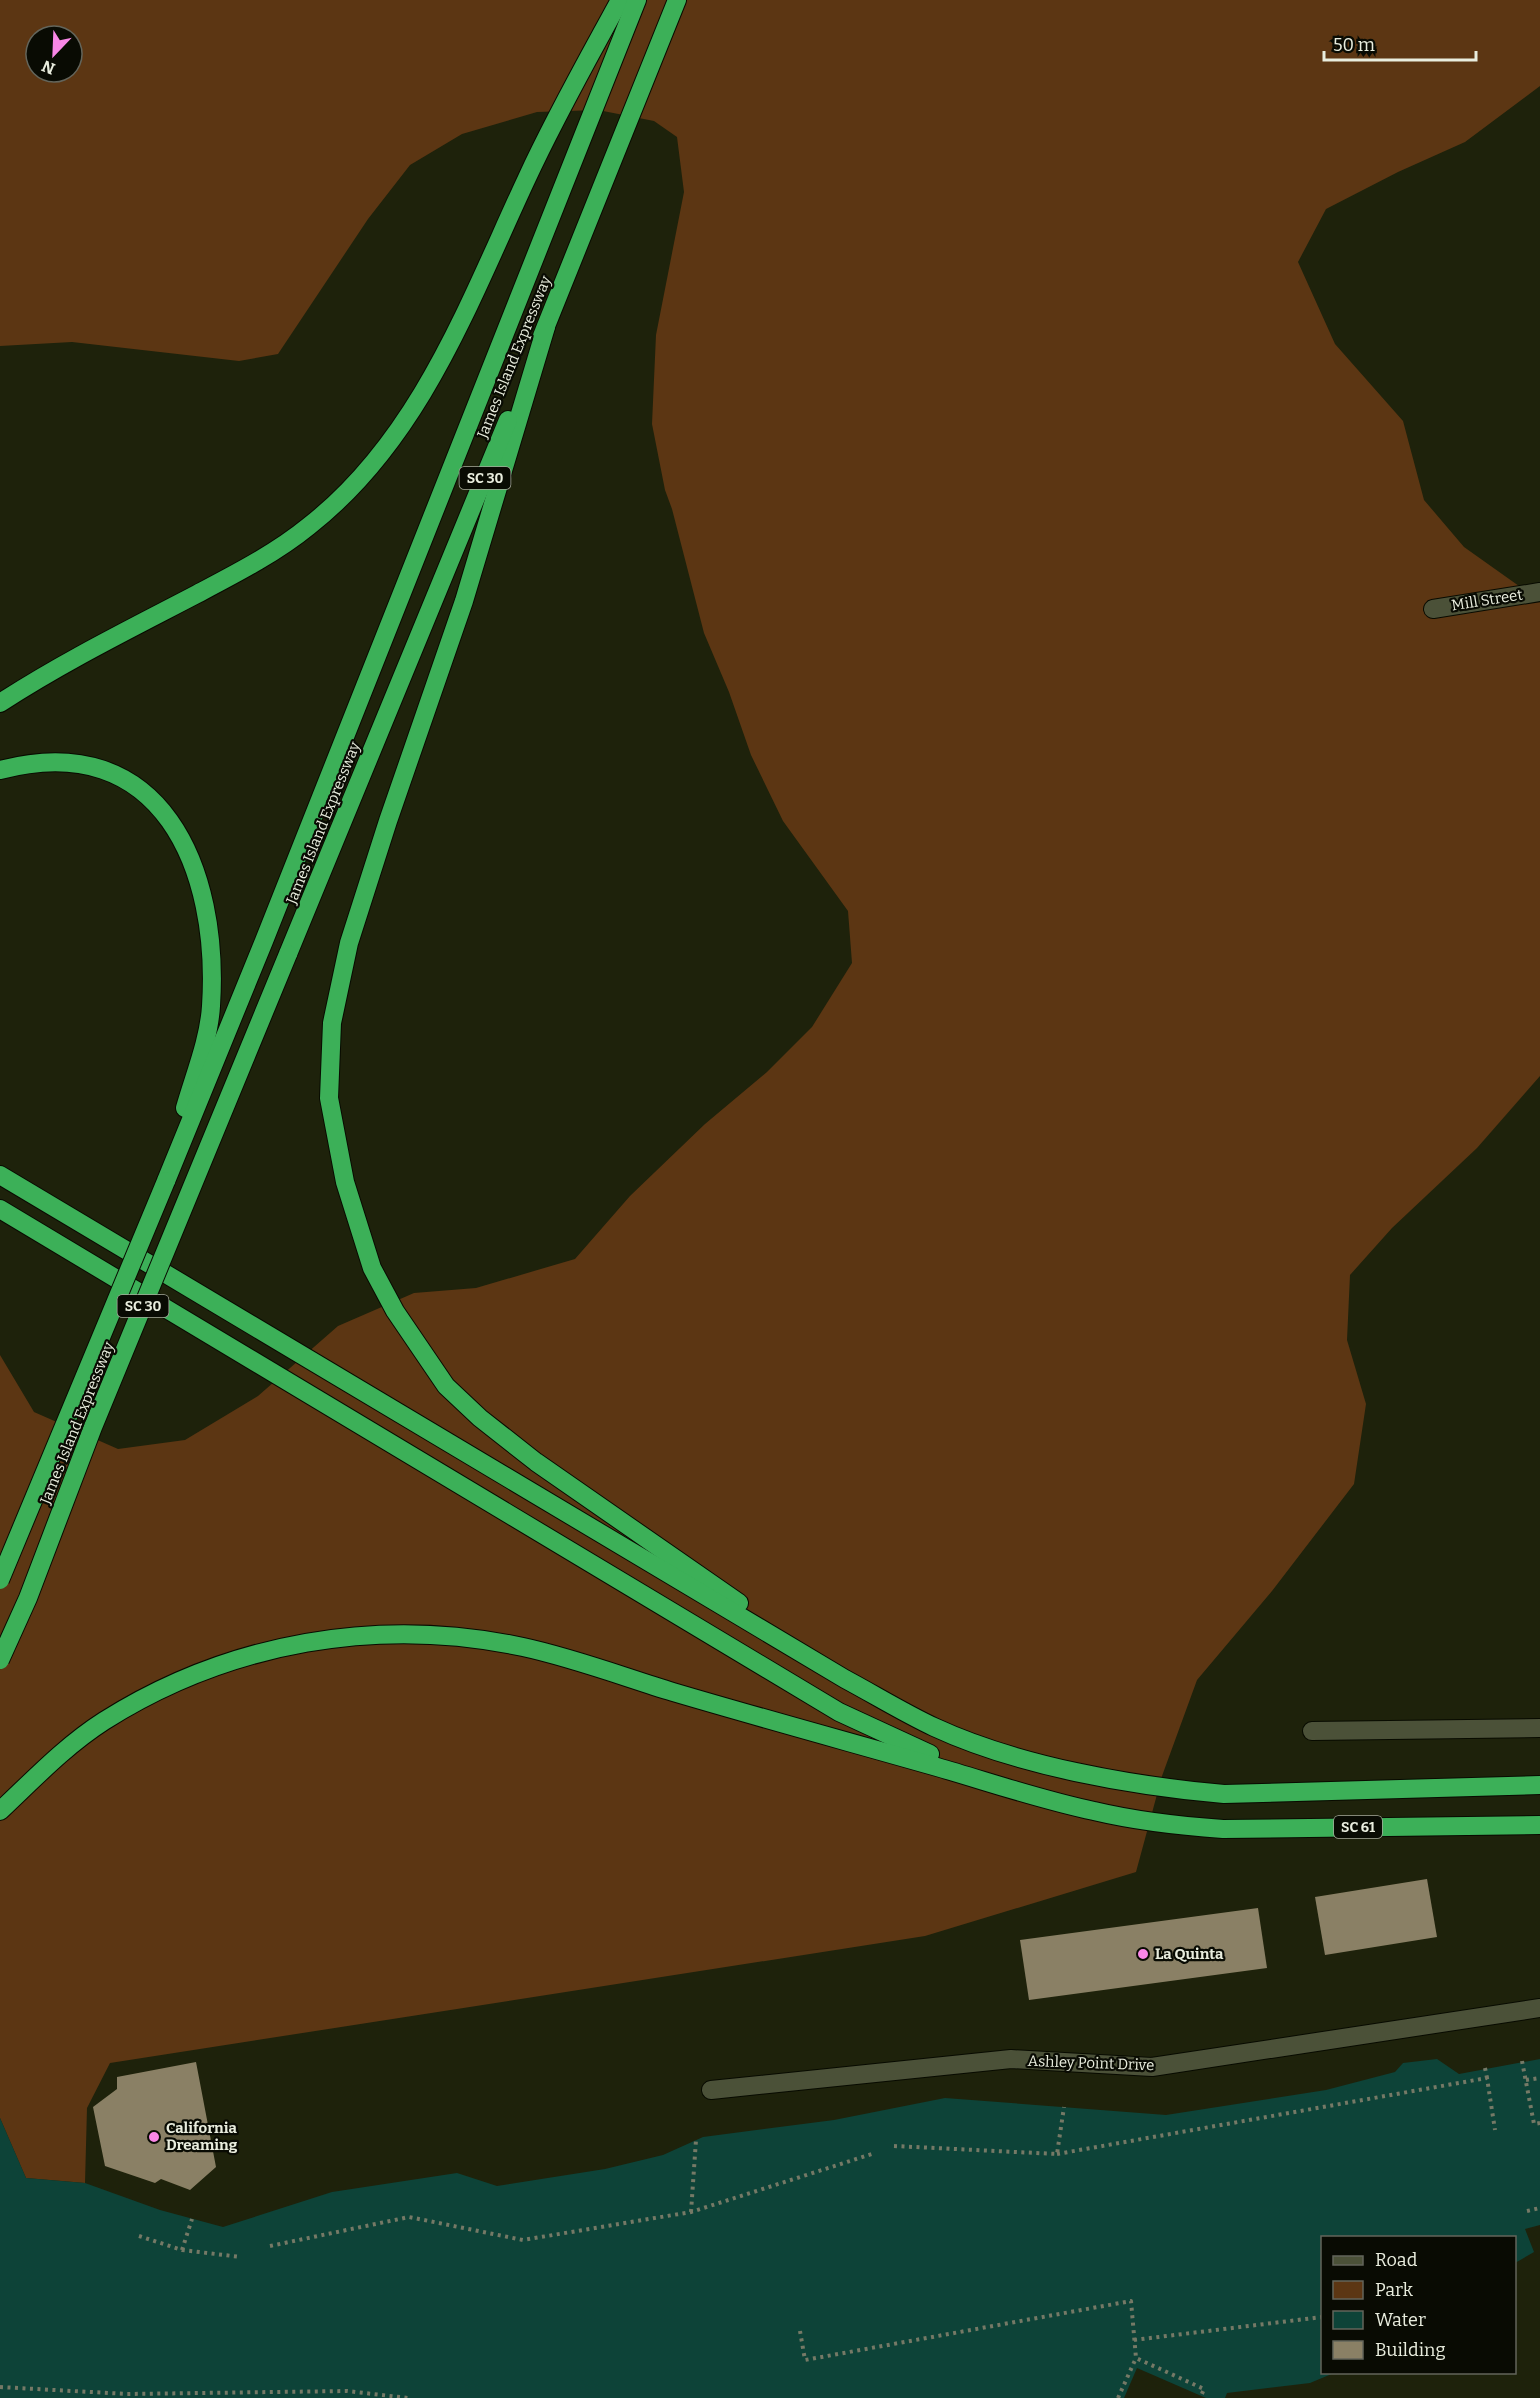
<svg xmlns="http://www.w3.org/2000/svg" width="1540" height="2398" font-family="Bitter,serif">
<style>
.green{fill:#5c3613;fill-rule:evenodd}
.water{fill:#0d4338}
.pier{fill:#1e220b}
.building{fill:#8a8065}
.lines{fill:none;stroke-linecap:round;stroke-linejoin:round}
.minor-casing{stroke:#080b00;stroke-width:20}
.highway-casing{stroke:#080b00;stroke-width:20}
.path{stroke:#757966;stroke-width:4;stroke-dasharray:3 4.5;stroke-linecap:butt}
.minor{stroke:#4b5138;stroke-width:18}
.highway{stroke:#3cb058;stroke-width:18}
.highway-bridge-casing{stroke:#080b00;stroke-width:20;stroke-linecap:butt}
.highway-bridge{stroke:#3cb058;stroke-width:18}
.poi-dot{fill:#fa87e7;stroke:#090b03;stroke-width:2}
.labels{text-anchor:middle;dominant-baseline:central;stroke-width:4.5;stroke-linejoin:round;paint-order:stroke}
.shield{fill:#090b03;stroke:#a6a99c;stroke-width:1.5}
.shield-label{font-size:14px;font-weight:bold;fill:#e9edde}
.street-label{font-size:15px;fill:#e9edde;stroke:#090b03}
.poi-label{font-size:15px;font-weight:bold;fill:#e9edde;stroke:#090b03;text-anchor:start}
</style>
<rect width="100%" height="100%" fill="#1e220b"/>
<path class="green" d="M 0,0 L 1540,0 L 1540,86 L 1465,142 L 1398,172 L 1326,209 L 1298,262 L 1335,344 L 1403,421 L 1424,500 L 1464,547 L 1540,601 L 1540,1076 L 1477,1148 L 1392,1228 L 1350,1275 L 1347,1340 L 1366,1404 L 1354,1484 L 1272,1591 L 1197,1680 L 1162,1776 L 1136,1872 L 925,1936 L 110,2063 L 87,2108 L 85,2183 L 26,2178 L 0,2118 L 0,1355 L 34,1412 L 118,1449 L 185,1440 L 258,1396 L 338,1326 L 414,1293 L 476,1288 L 575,1259 L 630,1196 L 705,1124 L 767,1072 L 812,1027 L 852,963 L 848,911 L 783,821 L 751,755 L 729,692 L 704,633 L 672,509 L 665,490 L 652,424 L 656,335 L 684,192 L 677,137 L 654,121 L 598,110 L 537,112 L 462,134 L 410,165 L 368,219 L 278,354 L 239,361 L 72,342 L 0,346 ZM 36,36 L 72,36 L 72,72 L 36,72 Z"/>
<polygon class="water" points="1437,2059 1459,2074 1540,2059 1540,2225 1525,2229 1534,2252 1515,2263 1514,2238 1322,2238 1322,2372 1334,2373 1310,2383 1227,2393 1225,2398 0,2398 0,2118 26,2178 85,2183 160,2210 223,2227 332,2192 457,2173 497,2186 605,2169 663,2155 703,2137 834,2120 945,2098 1166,2115 1326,2090 1395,2072 1403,2063"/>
<polygon class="pier" points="1137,2368 1206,2398 1124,2398"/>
<g class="building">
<polygon points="1427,1879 1437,1937 1325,1955 1315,1897"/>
<polygon points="1258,1908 1267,1968 1029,2000 1020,1940"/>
<polygon points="196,2062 216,2167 190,2190 161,2179 155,2183 105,2166 93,2107 117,2089 117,2077"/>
</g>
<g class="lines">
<defs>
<g id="minor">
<polyline points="1433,609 1540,592"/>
<polyline points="1312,1731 1540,1728"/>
<polyline points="711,2090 1011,2059 1152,2067 1540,2008"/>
</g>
<g id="highway">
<polyline points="546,327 464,601 388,821 349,943 332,1023 329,1098 345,1182 372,1268 395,1311 446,1386 480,1418 536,1462 739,1603"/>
<polyline points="542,336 677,0"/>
<path d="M 0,703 C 63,662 130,629 197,594 C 235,574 276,553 309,526 C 421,438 469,302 527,178 C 555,117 588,59 620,0"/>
<path d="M 0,770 C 162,727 220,870 211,1006 C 209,1040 194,1076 185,1108"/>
<polyline points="288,954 508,420"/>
<path d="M 0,1175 L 845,1679 C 875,1695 904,1713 934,1727 C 1018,1766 1132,1786 1224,1794 L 1540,1785"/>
<polyline points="166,1181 264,941 637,0"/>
<polyline points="0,1209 839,1712 930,1754"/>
<path d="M 0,1811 C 33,1780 65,1746 104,1721 C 229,1642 379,1616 523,1647 C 574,1658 624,1677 673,1692 C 761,1718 849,1742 937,1767 C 989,1782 1041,1800 1094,1811 C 1136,1821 1180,1826 1223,1829 L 1540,1825"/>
</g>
</defs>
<use href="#minor" class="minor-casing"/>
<use href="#highway" class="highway-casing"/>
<g class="path">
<polyline points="1522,2061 1534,2124 1540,2123"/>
<polyline points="1485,2068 1487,2078"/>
<polyline points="1526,2080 1540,2078"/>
<polyline points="894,2146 1057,2154 1064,2107"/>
<polyline points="1057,2154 1487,2078 1495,2130"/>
<polyline points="1527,2211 1540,2208"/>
<polyline points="691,2212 696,2140"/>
<polyline points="139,2236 182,2250 241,2257"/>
<polyline points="1428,2237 1428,2238"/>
<polyline points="270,2246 409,2217 523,2240 691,2212 875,2153"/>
<polyline points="182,2250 192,2219"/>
<polyline points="800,2331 805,2360 1131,2301 1136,2358 1204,2389 1201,2396"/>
<polyline points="1134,2340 1322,2317"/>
<polyline points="0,2387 127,2394 347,2391 408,2398"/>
<polyline points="1118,2398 1136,2358"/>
</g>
<use href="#minor" class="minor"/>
<use href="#highway" class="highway"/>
<defs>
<g id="highway-bridge">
<polyline points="0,1580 166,1181"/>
<polyline points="0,1660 28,1598 93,1427 288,954"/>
</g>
</defs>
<use href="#highway-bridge" class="highway-bridge-casing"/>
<use href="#highway-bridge" class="highway-bridge"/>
</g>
<g class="poi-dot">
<circle cx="1143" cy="1954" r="6"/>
<circle cx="154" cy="2137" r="6"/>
</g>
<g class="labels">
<g class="shield">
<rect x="459.5" y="467" width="51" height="22" rx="4.5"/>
<rect x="117.5" y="1295" width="51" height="22" rx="4.5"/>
<rect x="1334" y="1816" width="48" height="22" rx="4.5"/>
</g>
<g class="shield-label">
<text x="485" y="478">SC 30</text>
<text x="143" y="1306">SC 30</text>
<text x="1358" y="1827">SC 61</text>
</g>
<g class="street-label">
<text transform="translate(514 357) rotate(-68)">James Island Expressway</text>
<text transform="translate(1487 600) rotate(-9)">Mill Street</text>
<text transform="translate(323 823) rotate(-68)">James Island Expressway</text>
<text transform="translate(77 1423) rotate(-68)">James Island Expressway</text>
<text transform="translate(1091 2063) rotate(2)">Ashley Point Drive</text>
</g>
<g class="poi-label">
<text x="1155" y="1954">La Quinta</text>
<text x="166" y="2128">California<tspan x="166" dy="17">Dreaming</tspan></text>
</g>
</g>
<rect x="1321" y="2236" width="195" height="138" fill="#090b03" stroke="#63655b" stroke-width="1.5"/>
<rect x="1333" y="2256" width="30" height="9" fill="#4b5138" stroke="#63655b" stroke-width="1.5"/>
<text x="1375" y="2266" font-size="18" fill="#e9edde">Road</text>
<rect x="1333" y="2281" width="30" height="18" fill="#5c3613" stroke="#63655b" stroke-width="1.5"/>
<text x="1375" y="2296" font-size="18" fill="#e9edde">Park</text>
<rect x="1333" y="2311" width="30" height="18" fill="#0d4338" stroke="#63655b" stroke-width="1.5"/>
<text x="1375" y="2326" font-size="18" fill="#e9edde">Water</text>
<rect x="1333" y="2341" width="30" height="18" fill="#8a8065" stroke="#63655b" stroke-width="1.5"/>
<text x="1375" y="2356" font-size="18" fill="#e9edde">Building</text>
<g transform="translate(54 54) rotate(203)"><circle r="28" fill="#090b03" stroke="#63655b" stroke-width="1.5"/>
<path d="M0-4.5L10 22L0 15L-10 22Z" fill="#fa87e7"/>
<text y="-9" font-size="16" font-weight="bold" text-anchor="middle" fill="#e9edde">N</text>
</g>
<path d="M1324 51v9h152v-9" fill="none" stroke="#e9edde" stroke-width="3"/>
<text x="1333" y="51" font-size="18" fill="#e9edde" stroke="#090b03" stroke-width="4.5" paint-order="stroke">50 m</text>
</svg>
